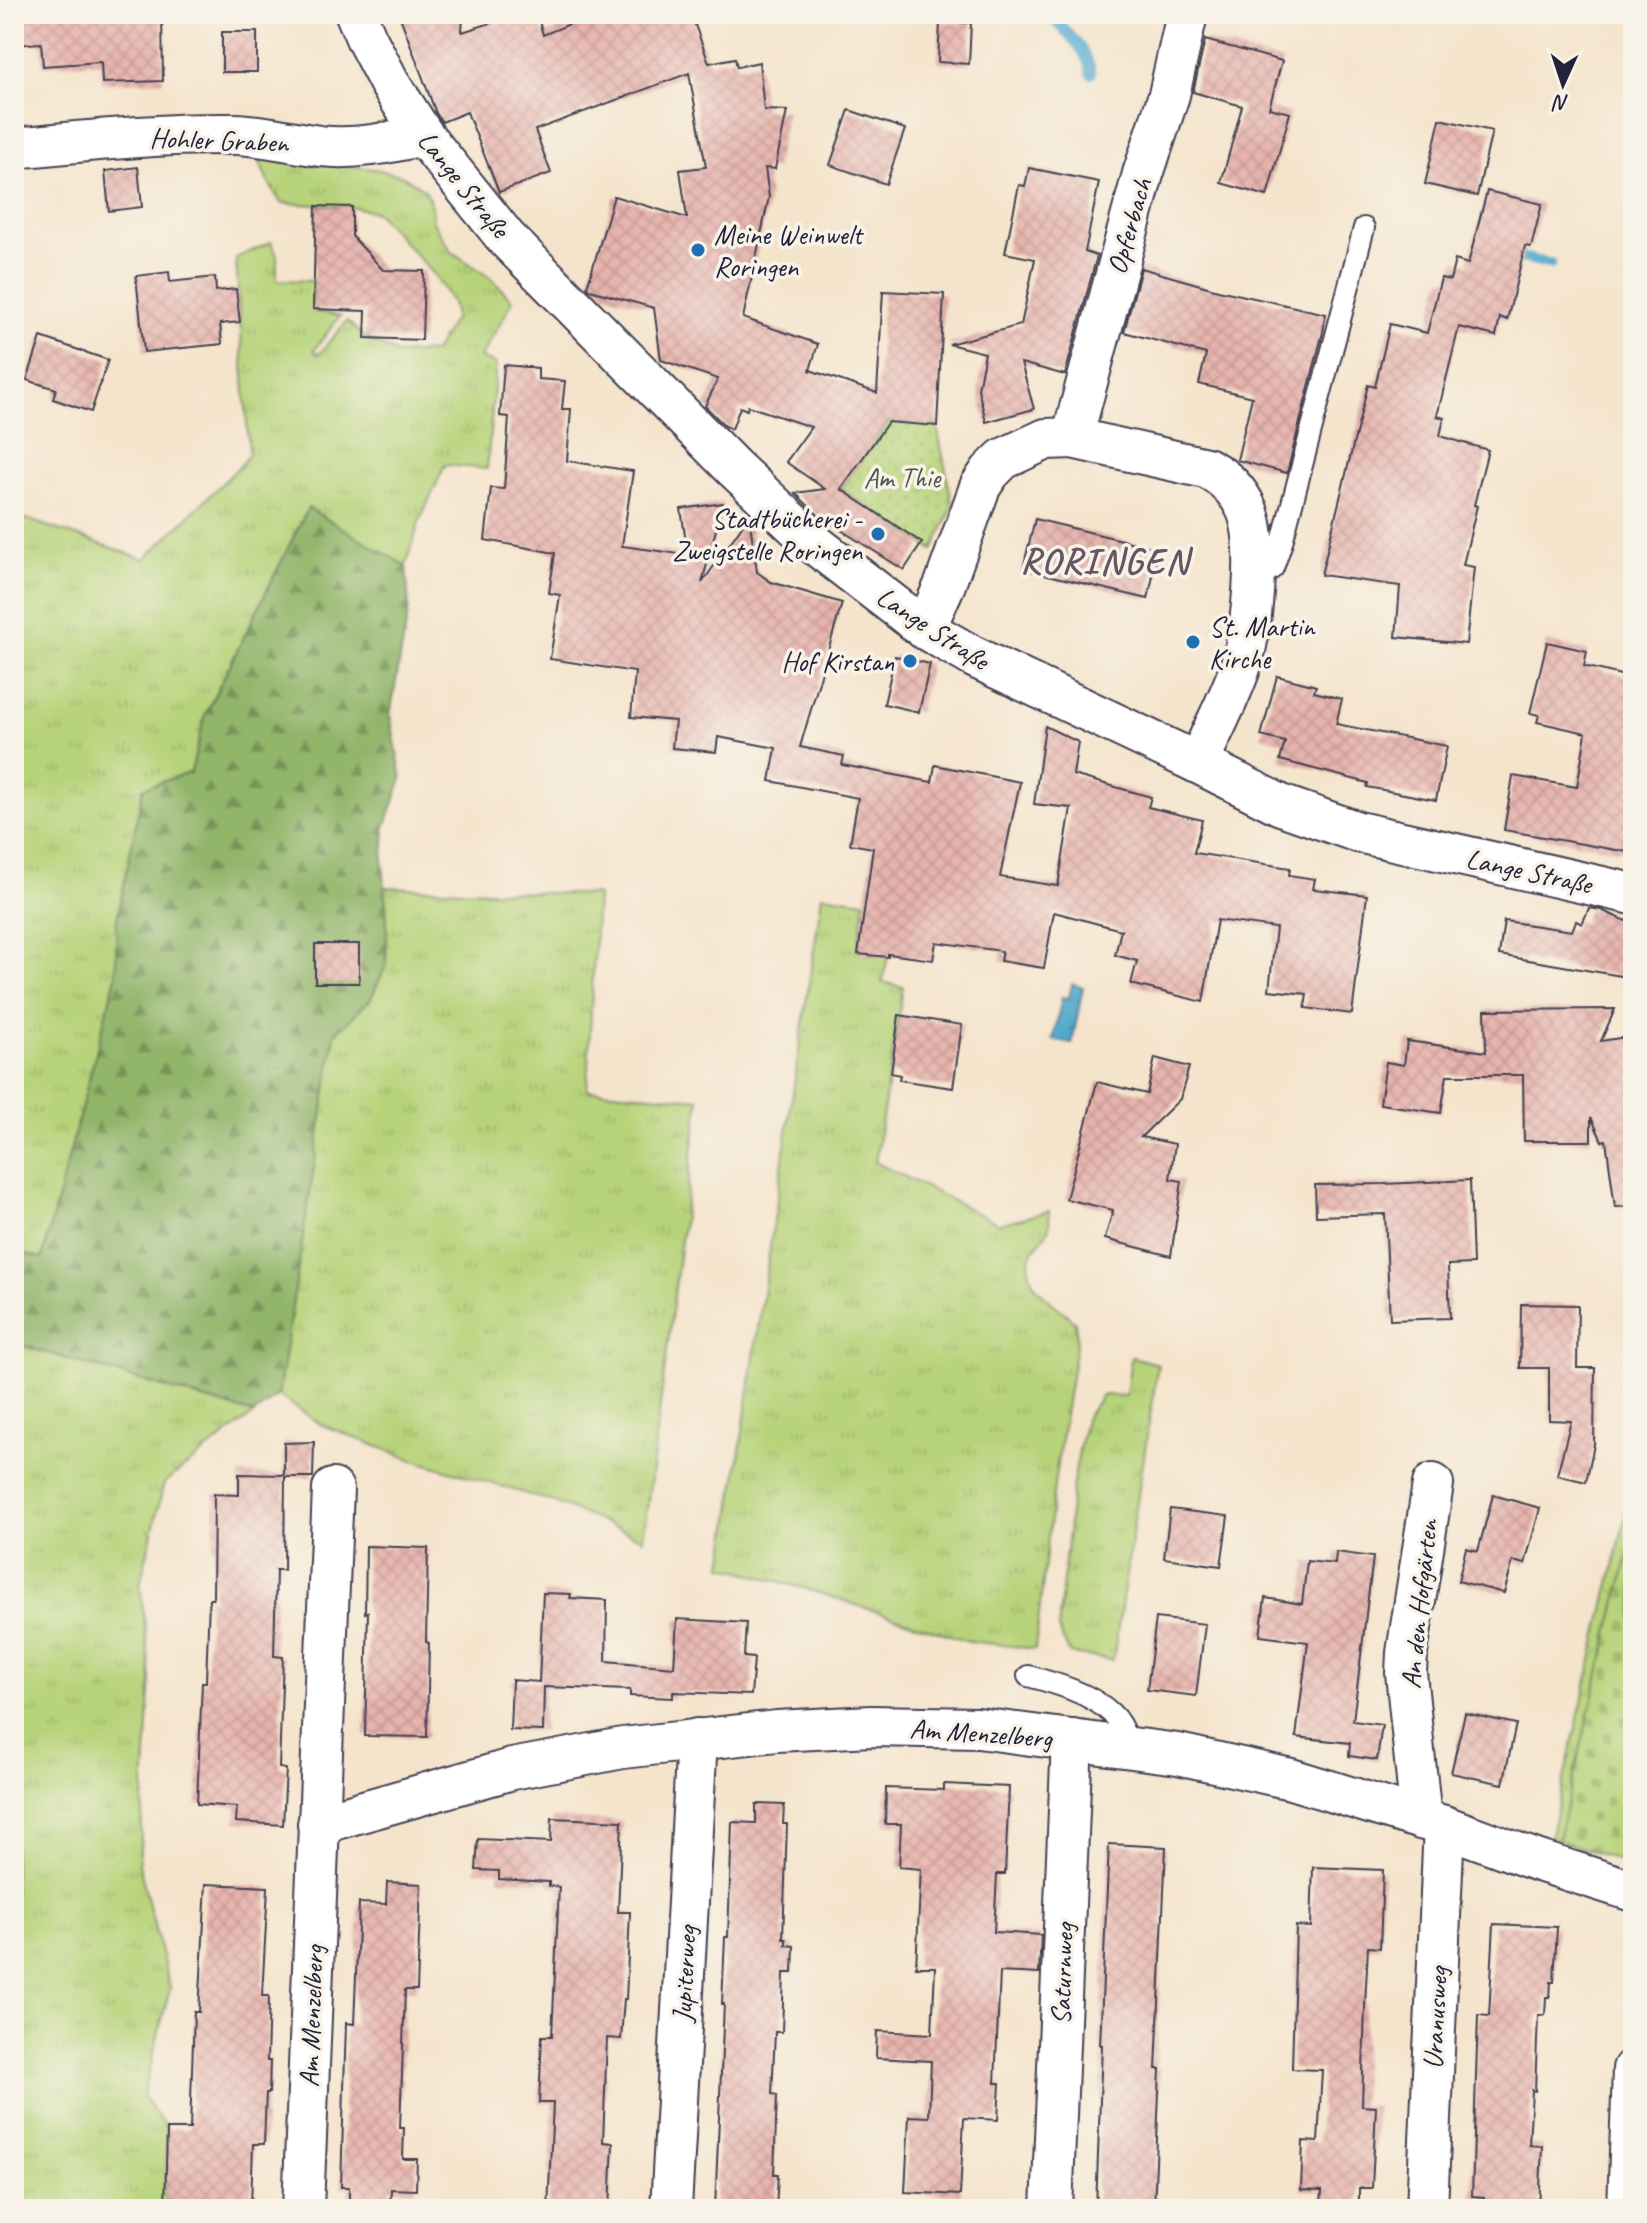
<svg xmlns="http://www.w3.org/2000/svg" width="1647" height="2223" font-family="Caveat,sans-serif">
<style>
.grass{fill:url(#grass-tufts);stroke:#6c7a5a;stroke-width:2}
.forest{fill:url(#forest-firs);stroke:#5a6c52;stroke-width:2}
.cemetery{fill:url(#cemetery-stones);stroke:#6c7a5a;stroke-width:2}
.park{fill:url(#park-dots);stroke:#6c7a5a;stroke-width:2}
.water{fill:url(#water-ripples);stroke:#386584;stroke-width:2}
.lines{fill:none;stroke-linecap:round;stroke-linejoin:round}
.stream{stroke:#4fa8cc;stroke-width:11}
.building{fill:url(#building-cross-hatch)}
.service-casing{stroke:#423f51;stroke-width:24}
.minor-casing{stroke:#423f51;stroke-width:44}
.service{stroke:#fff;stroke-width:20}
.minor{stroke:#fff;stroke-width:40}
.poi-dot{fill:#1f6fb2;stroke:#f7f3e8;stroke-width:3}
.labels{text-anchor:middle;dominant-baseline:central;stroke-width:7;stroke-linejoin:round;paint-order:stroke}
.street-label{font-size:28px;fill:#22223b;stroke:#f7f3e8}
.poi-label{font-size:28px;fill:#22223b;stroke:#f7f3e8;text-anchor:start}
.park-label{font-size:28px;fill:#4f574e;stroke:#f7f3e8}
.district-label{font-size:36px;font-weight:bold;letter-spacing:2px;fill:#675563;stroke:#f7f3e8}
</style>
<defs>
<pattern id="grass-tufts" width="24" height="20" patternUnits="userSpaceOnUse" patternTransform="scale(2)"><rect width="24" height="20" fill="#b7d379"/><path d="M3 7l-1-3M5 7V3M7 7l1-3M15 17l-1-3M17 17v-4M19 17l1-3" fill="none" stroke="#9db56a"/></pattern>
<pattern id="forest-firs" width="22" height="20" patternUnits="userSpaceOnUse" patternTransform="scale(2)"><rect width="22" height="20" fill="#91b569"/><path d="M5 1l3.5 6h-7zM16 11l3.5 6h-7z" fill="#769358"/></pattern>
<pattern id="cemetery-stones" width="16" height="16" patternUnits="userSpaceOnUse" patternTransform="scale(2)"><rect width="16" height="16" fill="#b7d379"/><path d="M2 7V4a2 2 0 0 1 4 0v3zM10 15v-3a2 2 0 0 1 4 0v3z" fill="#9db56a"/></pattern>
<pattern id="park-dots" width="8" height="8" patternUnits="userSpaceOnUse" patternTransform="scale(2)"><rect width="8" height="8" fill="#b7d379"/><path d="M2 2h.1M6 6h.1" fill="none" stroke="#9db56a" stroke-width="1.8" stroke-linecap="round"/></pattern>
<pattern id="water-ripples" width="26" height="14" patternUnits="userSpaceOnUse" patternTransform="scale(2)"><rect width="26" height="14" fill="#4fa8cc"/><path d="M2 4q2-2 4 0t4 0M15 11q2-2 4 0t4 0" fill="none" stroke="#4188a7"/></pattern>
<pattern id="building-cross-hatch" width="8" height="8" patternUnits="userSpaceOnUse" patternTransform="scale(2)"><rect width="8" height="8" fill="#e7b4ad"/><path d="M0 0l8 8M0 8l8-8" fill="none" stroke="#c69a96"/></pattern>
</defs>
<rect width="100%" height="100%" fill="#f7f3e8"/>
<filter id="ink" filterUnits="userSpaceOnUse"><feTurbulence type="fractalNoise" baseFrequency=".0125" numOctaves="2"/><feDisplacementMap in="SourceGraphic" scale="16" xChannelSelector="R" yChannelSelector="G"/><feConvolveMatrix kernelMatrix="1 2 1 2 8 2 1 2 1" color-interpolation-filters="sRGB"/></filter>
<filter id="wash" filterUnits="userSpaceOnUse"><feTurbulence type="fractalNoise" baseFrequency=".006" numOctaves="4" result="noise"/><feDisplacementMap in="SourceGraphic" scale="32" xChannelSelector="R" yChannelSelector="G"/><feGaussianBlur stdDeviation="1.8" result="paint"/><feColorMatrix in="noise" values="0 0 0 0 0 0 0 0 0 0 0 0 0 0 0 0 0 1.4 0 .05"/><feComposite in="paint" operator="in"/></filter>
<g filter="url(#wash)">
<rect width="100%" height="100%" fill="#f5e4cc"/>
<g class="grass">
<polygon points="258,157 376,169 403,176 425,190 432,206 433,222 452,252 490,277 513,301 480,358 496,364 487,469 445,465 419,522 406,566 308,508 205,715 191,772 116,924 116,976 42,1259 14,1252 14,515 145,559 242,464 249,454 236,258 271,242 277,255 277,280 314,281 313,311 340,316 314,350 318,355 347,321 365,338 397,354 434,352 455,317 452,302 434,274 376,212 352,207 281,203 266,178"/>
<polygon points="385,887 597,895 587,1090 699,1099 643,1539 554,1502 413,1460 322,1425 278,1395 335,1033 370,1000 387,918"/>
<path d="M 822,895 L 865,901 L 858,953 L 888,957 L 882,982 L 903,987 L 875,1162 L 999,1224 L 1049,1211 C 1049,1216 1050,1226 1048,1230 C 1045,1238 1037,1244 1033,1251 C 1016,1285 1056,1303 1075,1322 L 1077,1339 L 1055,1477 L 1035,1649 L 969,1641 L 803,1588 L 723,1566 Z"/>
<polygon points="14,1343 254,1414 164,1483 140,1584 151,1678 139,1865 170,1988 143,2096 167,2129 165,2209 14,2209"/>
<polygon points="1131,1357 1158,1364 1113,1660 1070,1654 1058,1629 1073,1483 1085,1419 1102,1395 1126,1396"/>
<polygon points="1631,1494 1633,1495 1633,1536 1558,1840 1550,1838"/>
</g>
<polygon class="forest" points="308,508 406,566 409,608 390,715 402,779 385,827 383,861 387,918 386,966 370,1000 335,1034 278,1395 254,1414 14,1343 14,1252 42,1258 116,976 116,924 143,788 191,772 205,715"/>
<polygon class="cemetery" points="1633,1536 1633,1865 1558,1840"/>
<polygon class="park" points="888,422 937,426 953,507 933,550 841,489"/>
<polygon class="water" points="1072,984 1083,987 1072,1044 1053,1040 1062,997 1069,998"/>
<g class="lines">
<g class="stream">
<path d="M 1048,14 C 1064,30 1088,49 1091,73"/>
<polyline points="1510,255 1551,264"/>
<polyline points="1632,278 1633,279"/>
</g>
</g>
<g id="blocks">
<g class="building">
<polygon points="14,14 162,14 163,81 102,83 101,62 43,66 41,43 14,45"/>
<polygon points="399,14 463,14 462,32 520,14 537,14 543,35 594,14 691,14 709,63 735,58 737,67 759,62 764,110 787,111 775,169 765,168 769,197 743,318 818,344 810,370 877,393 883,291 944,294 937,426 888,422 841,489 922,543 904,570 819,516 795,493 825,489 786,462 811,427 748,406 747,410 740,407 732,429 725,426 705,406 718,379 661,360 654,308 590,290 587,287 614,196 687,218 680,170 706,167 689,73 535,130 551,173 499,192 467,112 442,122 436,113"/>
<polygon points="940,22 971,23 969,64 938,62"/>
<rect x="222" y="32" width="35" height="40"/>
<polygon points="1205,40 1282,61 1269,108 1290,113 1267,196 1221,183 1242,106 1193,92"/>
<polygon points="849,110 905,129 886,184 830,165"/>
<polygon points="1440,119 1492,131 1477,196 1425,184"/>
<polygon points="138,167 142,207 109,211 105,171"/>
<polygon points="1029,168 1099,182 1085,252 1097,256 1065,375 1021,363 1034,409 986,422 978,389 985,353 949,344 1021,325 1035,259 1005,253 1019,185 1025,186"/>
<polygon points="1487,191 1542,204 1531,247 1525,246 1507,320 1500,317 1496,336 1459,327 1437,416 1444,418 1440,436 1488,450 1474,505 1477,506 1463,565 1474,567 1466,644 1396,637 1400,586 1321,575 1368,385 1375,387 1390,324 1427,333 1441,278 1450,280 1455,260 1468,264"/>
<polygon points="316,206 352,207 352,236 383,270 424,271 422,340 365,338 366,311 313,309"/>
<polygon points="1141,268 1218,290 1326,314 1323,332 1287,473 1237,460 1252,397 1199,384 1206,354 1124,332"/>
<polygon points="169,272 170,282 215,277 216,291 236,289 240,322 220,324 222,344 144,352 136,276"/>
<polygon points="41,337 108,360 91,412 53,399 56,389 27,380"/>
<polygon points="504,365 538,368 538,379 565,381 562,409 571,409 567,461 633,471 622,546 688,555 681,509 723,503 702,583 749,516 757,572 771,582 842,603 800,747 844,756 842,765 932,782 935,765 1020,782 1000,877 1058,886 1071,808 1034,804 1045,726 1078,742 1073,775 1151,797 1148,807 1202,820 1194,853 1290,868 1289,875 1315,879 1313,889 1367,895 1352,1014 1305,1008 1307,994 1269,990 1276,928 1217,920 1203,1002 1131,984 1137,961 1115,955 1121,930 1054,912 1044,968 1000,961 1002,951 936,942 933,960 888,954 888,957 858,954 873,848 850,844 858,798 770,781 776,748 718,737 716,752 672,748 675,721 631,717 635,672 550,659 560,595 549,593 555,553 485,540 491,488 504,489 509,417 500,416"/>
<polygon points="1035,519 1159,549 1148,599 1023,569"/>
<polygon points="1547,642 1587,651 1584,666 1633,678 1633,853 1504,830 1513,776 1577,787 1586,733 1537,722 1539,715 1530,713"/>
<polygon points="895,656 930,664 919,712 884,704"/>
<polygon points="1277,676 1316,686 1314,692 1342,699 1336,724 1447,746 1436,800 1367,787 1368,783 1280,760 1285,742 1261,736"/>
<polygon points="1589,908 1601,910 1633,924 1633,978 1499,955 1504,921 1572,931 1576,921 1582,924"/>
<rect x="315" y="944" width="44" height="39"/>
<polygon points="1615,1009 1601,1041 1633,1036 1633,1206 1615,1207 1606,1140 1602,1141 1591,1117 1591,1141 1524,1141 1523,1075 1447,1075 1441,1113 1380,1104 1386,1062 1404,1065 1407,1041 1486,1052 1485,1010"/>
<polygon points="899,1015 962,1025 953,1088 899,1080 900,1075 891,1073"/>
<polygon points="1155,1058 1189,1067 1180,1099 1141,1137 1175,1144 1170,1179 1182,1181 1171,1256 1105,1239 1113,1210 1066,1199 1097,1082 1147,1094"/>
<polygon points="1470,1180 1473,1264 1448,1265 1450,1318 1390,1320 1385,1214 1316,1216 1315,1185 1384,1184"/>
<polygon points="1521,1304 1578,1305 1577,1368 1595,1368 1594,1445 1586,1482 1557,1475 1571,1421 1549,1420 1549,1368 1520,1368"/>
<polygon points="314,1442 313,1477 285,1477 284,1570 276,1570 274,1656 283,1657 279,1768 286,1769 283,1825 236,1822 237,1807 197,1804 202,1682 206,1682 209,1599 213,1599 214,1494 239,1495 239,1474 284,1475 284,1443"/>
<polygon points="1493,1495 1540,1508 1525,1564 1513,1561 1504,1593 1458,1581 1466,1548 1478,1551"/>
<polygon points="1170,1509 1228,1516 1221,1566 1164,1558"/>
<polygon points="366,1546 428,1548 426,1642 429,1643 427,1737 365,1736 368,1612 365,1613"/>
<polygon points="1336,1552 1373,1557 1353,1721 1382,1725 1377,1760 1349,1756 1350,1743 1296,1737 1308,1642 1260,1636 1265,1598 1302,1604 1307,1561 1335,1564"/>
<polygon points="543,1593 571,1594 570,1598 607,1600 606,1661 674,1667 677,1619 746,1623 744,1657 754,1658 751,1695 673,1692 673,1698 630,1696 630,1690 544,1687 543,1731 510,1730 512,1680 539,1682"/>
<polygon points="1156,1618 1205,1624 1196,1696 1147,1690"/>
<polygon points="1465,1713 1516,1724 1503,1784 1451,1773"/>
<polygon points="944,1784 1009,1787 1005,1874 997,1874 994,1932 1041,1935 1039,1974 1000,1972 995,2083 1000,2083 998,2120 964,2118 960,2195 905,2192 909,2116 929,2117 931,2061 876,2058 877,2031 932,2034 935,1967 916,1967 921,1869 899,1867 901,1824 885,1824 886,1788 944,1790"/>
<polygon points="756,1804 784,1805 783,1824 787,1824 783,1939 786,1939 786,1945 794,1946 793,1973 784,1973 782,2032 775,2032 772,2094 777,2095 774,2174 778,2174 776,2209 715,2209 724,2004 722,2004 725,1937 728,1937 732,1822 756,1823"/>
<polygon points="552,1818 622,1821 618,1912 630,1912 626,1999 624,1999 621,2039 607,2038 603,2142 613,2143 610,2209 548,2209 553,2103 539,2103 542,2036 552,2036 559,1887 549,1886 549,1882 499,1879 499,1871 476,1870 478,1839 551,1842"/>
<polygon points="1109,1844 1166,1847 1156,2069 1160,2069 1154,2209 1096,2209 1102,2045 1100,2045"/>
<polygon points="1313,1867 1383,1870 1380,1948 1368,1947 1365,2005 1362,2106 1376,2107 1372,2188 1359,2188 1359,2206 1321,2205 1322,2191 1301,2190 1303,2141 1318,2142 1322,2070 1292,2069 1296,1926 1311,1927"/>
<polygon points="387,1882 421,1884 417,1990 405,1990 400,2128 404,2128 403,2159 417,2159 416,2190 391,2189 390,2207 349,2205 349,2187 341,2187 344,2088 346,2023 354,2024 359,1903 386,1904"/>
<polygon points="206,1884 268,1887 262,1996 269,1996 267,2061 270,2061 269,2093 266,2093 264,2144 253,2144 251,2206 227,2205 227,2209 165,2209 167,2129 190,2129 194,2012 199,2012"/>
<polygon points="1494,1924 1557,1927 1554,1982 1551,1982 1550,1997 1546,1997 1545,2015 1538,2015 1535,2091 1532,2090 1529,2145 1542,2146 1539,2209 1483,2209 1484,2197 1472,2196 1478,2015 1489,2016"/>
</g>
</g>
</g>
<g filter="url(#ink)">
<use href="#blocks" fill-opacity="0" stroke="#423f51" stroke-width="2"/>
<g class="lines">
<defs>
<g id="service">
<polyline points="1256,580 1273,568 1282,542 1364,228"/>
<path d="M 1028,1676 C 1055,1683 1090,1693 1111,1713 C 1121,1722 1125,1736 1131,1747"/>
</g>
<g id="minor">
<polyline points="356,14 367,40 389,82 423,135 506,238 733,467 816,545 925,629 974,657 1198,763 1281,805 1358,832 1633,894"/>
<path d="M 14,148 C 87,141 161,133 235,134 C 264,135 291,142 320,146 C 355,150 389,143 423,135"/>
<polyline points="1072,438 1143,174 1169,95 1187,14"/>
<path d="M 925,629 L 945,584 L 980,487 L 990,472 L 1003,459 L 1046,439 L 1072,438 L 1206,468 C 1225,477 1238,490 1247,510 C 1261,545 1252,632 1240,668 C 1229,700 1212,731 1198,763"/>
<polyline points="1421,1819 1406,1673 1407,1653 1433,1484"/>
<polyline points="318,1824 512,1769 623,1748 777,1731 871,1726 978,1728 1178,1754 1291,1779 1444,1826 1536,1860 1633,1891"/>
<polyline points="303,2209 333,1489"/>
<polyline points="671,2209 697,1739"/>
<polyline points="1052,2209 1072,1740"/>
<polyline points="1427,2209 1444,1826"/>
<polyline points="1628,2209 1633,2069"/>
</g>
</defs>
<use href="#service" class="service-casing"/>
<use href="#minor" class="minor-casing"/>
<use href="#service" class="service"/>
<use href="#minor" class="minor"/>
</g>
</g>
<g class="poi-dot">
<circle cx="698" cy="250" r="8"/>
<circle cx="878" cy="534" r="8"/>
<circle cx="1193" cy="642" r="8"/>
<circle cx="910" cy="661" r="8"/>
</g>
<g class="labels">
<g class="street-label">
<text transform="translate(219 140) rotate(2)">Hohler Graben</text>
<text transform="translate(464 184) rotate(51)">Lange Straße</text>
<text transform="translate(1129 226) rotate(-74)">Opferbach</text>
<text transform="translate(933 628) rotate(33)">Lange Straße</text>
<text transform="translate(1529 871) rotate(12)">Lange Straße</text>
<text transform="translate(1419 1604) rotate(-84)">An den Hofgärten</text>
<text transform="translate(981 1733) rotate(4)">Am Menzelberg</text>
<text transform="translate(684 1974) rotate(-87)">Jupiterweg</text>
<text transform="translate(1062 1974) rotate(-88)">Saturnweg</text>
<text transform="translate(311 2016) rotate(-88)">Am Menzelberg</text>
<text transform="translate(1435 2018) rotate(-87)">Uranusweg</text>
</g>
<g class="poi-label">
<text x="714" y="234">Meine Weinwelt<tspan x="714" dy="32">Roringen</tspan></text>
<text x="862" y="518" text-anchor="end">Stadtbücherei -<tspan x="862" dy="32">Zweigstelle Roringen</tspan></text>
<text x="1209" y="626">St. Martin<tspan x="1209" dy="32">Kirche</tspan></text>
<text x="894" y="661" text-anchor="end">Hof Kirstan</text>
</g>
<g class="park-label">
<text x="902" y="477">Am Thie</text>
</g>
<g class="district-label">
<text x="1105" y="561">RORINGEN</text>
</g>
</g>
<rect width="1647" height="2223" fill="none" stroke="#f7f3e8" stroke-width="48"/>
<g transform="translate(1563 84) rotate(183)" stroke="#f7f3e8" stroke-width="6" paint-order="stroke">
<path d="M0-6L14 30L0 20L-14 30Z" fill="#22223b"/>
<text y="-12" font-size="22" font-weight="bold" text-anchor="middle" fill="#22223b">N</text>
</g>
</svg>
